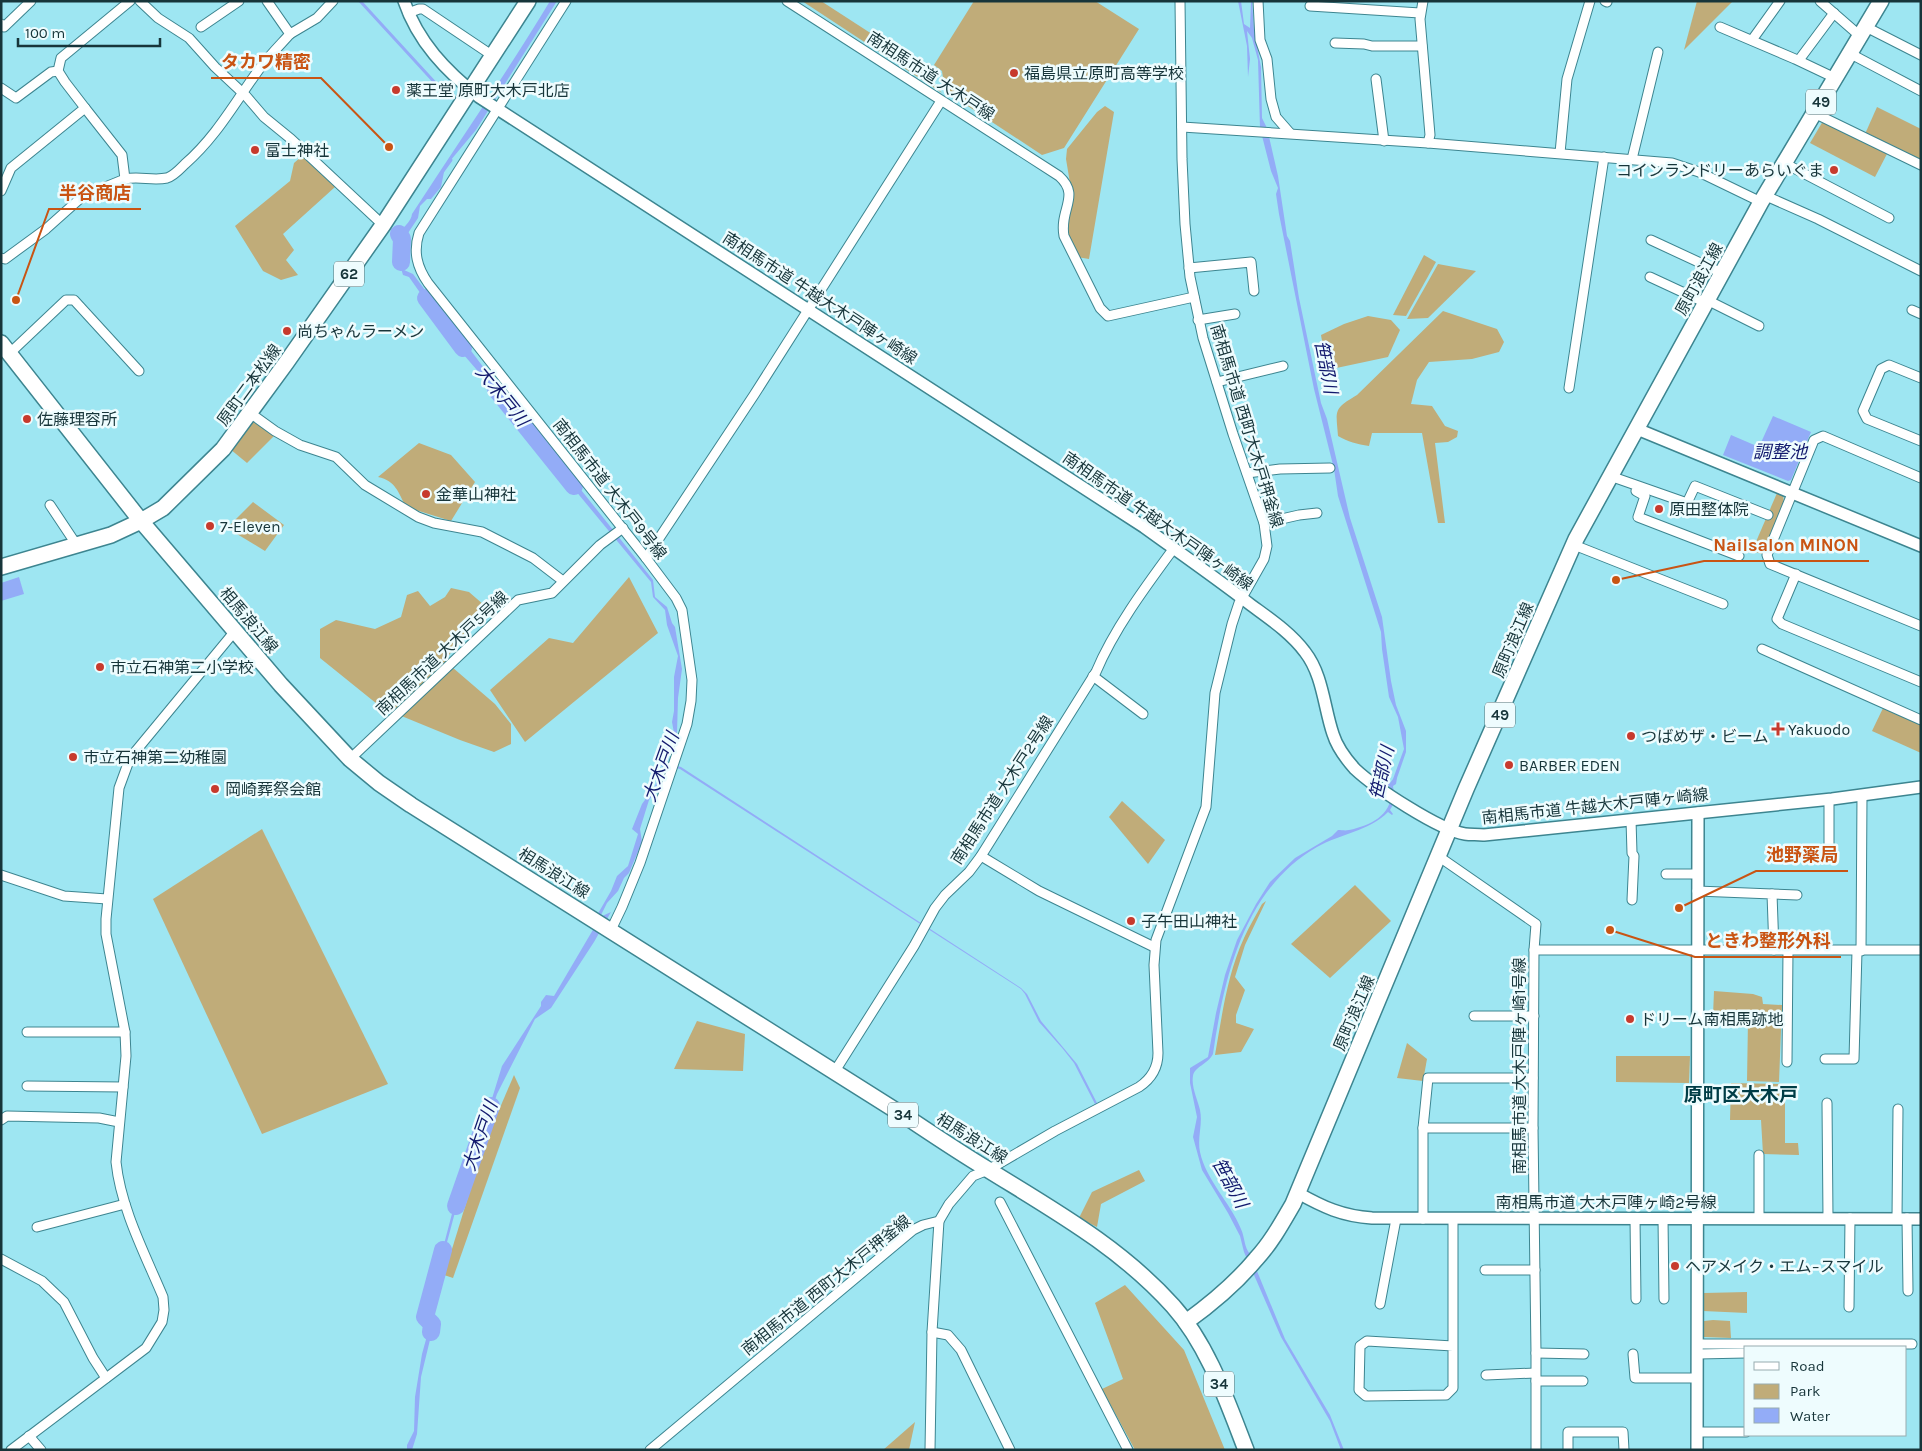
<svg xmlns="http://www.w3.org/2000/svg" width="1922" height="1451" font-family="Karla,'Noto Sans JP',sans-serif">
<style>
.green{fill:#c0ac79}
.water{fill:#93acf7}
.lines{fill:none;stroke-linecap:round;stroke-linejoin:round}
.stream{stroke:#93acf7;stroke-width:3}
.river{stroke:#93acf7;stroke-width:18}
.minor-casing{stroke:#3d8590;stroke-width:11}
.tertiary-casing{stroke:#3d8590;stroke-width:14}
.primary-casing{stroke:#3d8590;stroke-width:18}
.minor{stroke:#fff;stroke-width:9}
.tertiary{stroke:#fff;stroke-width:11}
.primary{stroke:#fff;stroke-width:15}
.poi-dot{fill:#c73a2d;stroke:#eefcfe;stroke-width:2}
.labels{text-anchor:middle;dominant-baseline:central;stroke-width:5;stroke-linejoin:round;paint-order:stroke}
.shield{fill:#eefcfe;stroke:#587175;stroke-width:1}
.shield-label{font-size:15px;font-weight:bold;fill:#17353a}
.poi-label{font-size:16px;fill:#17353a;stroke:#eefcfe;text-anchor:start}
.street-label{font-size:16px;fill:#17353a;stroke:#eefcfe}
.water-label{font-size:18px;font-style:italic;fill:#11196d;stroke:#eefcfe}
.quarter-label{font-size:19px;font-weight:bold;fill:#003d46;stroke:#eefcfe}
.leader{fill:none;stroke:#c95413;stroke-width:2}
.callout-dot{fill:#c95413;stroke:#eefcfe;stroke-width:2}
.callout-label{font-size:18px;text-anchor:middle;font-weight:bold;fill:#c95413;stroke:#eefcfe;stroke-width:5;stroke-linejoin:round;paint-order:stroke}
</style>
<rect width="100%" height="100%" fill="#9ee6f2"/>
<g class="green">
<polygon points="802,1 821,1 909,58 942,93"/>
<polygon points="974,1 1095,1 1139,29 1064,148 1042,155 945,91 942,71 934,65"/>
<polygon points="1697,1 1733,1 1684,50"/>
<polygon points="1105,106 1114,112 1089,259 1077,257 1066,236 1065,222 1072,195 1066,159 1067,149 1097,112"/>
<polygon points="1877,107 1921,129 1921,160 1865,134"/>
<polygon points="1823,121 1888,152 1875,177 1810,143"/>
<polygon points="302,156 335,187 283,234 294,250 286,260 298,275 281,280 263,271 235,226 290,181 294,163"/>
<polygon points="1424,255 1436,262 1406,316 1393,315"/>
<polygon points="1438,264 1476,271 1428,318 1407,319"/>
<path d="M 1443,311 L 1497,329 L 1504,342 L 1499,352 L 1472,359 L 1429,362 L 1417,380 L 1411,404 L 1432,406 L 1445,426 L 1458,431 L 1457,437 L 1448,442 L 1435,443 L 1445,523 L 1438,523 L 1422,433 L 1372,433 L 1369,446 C 1357,444 1348,442 1338,436 C 1336,410 1333,409 1357,395 Z"/>
<polygon points="1368,316 1391,320 1400,330 1388,357 1327,370 1321,335 1344,324"/>
<polygon points="252,421 275,435 247,463 230,449"/>
<path d="M 419,443 L 451,455 L 475,482 L 451,521 L 406,507 C 398,492 396,481 378,477 Z"/>
<polygon points="1777,493 1783,495 1784,502 1762,554 1752,551"/>
<polygon points="253,502 284,525 265,551 227,528"/>
<polygon points="629,577 658,633 525,742 490,690 549,638 573,643"/>
<polygon points="451,588 469,592 484,605 445,661 495,704 511,724 511,744 494,752 460,740 382,708 320,658 320,629 336,620 375,629 401,617 407,595 418,591 430,606 445,597"/>
<polygon points="1884,706 1921,722 1921,753 1872,731"/>
<polygon points="1122,801 1165,840 1148,864 1109,817"/>
<polygon points="262,829 388,1084 262,1134 153,899"/>
<polygon points="1355,885 1391,921 1330,978 1291,944"/>
<path d="M 1266,901 L 1245,945 L 1235,977 L 1245,990 L 1236,1015 L 1236,1023 L 1254,1029 L 1241,1052 L 1215,1055 C 1222,1016 1227,975 1244,938 C 1249,927 1256,915 1262,904 Z"/>
<polygon points="1714,991 1753,994 1762,997 1763,1004 1782,1005 1779,1082 1747,1081 1748,1020 1713,1015"/>
<polygon points="697,1021 745,1034 743,1071 674,1069"/>
<polygon points="1407,1043 1427,1059 1423,1081 1397,1078"/>
<polygon points="1616,1056 1690,1056 1689,1083 1616,1082"/>
<polygon points="514,1075 520,1088 453,1278 444,1275 484,1145"/>
<polygon points="1731,1083 1785,1084 1785,1143 1798,1143 1799,1155 1763,1154 1761,1120 1730,1120"/>
<polygon points="1139,1170 1145,1181 1101,1204 1097,1227 1079,1218 1092,1192"/>
<polygon points="1125,1285 1184,1350 1225,1450 1135,1450 1102,1389 1123,1379 1095,1303"/>
<polygon points="1747,1292 1747,1313 1703,1311 1704,1293"/>
<polygon points="1713,1320 1730,1321 1731,1338 1704,1337 1704,1321"/>
<polygon points="915,1422 909,1450 883,1450"/>
</g>
<g class="water">
<path d="M 550,1 L 557,1 L 476,130 L 445,167 L 441,187 L 431,199 L 427,199 L 420,206 L 418,218 L 404,239 L 404,270 L 413,274 L 490,376 L 653,580 L 655,597 L 667,607 L 672,623 L 675,627 L 682,669 L 678,698 L 677,733 L 667,763 L 681,767 L 1021,988 L 1027,994 L 1041,1021 L 1077,1064 L 1097,1103 L 1095,1104 L 1074,1063 L 1063,1049 L 1039,1022 L 1025,994 L 1021,989 L 680,769 L 666,765 L 656,791 L 649,800 L 640,829 L 642,842 L 629,873 L 624,878 L 618,891 L 607,903 L 600,917 L 611,912 L 594,942 L 551,1008 L 535,1019 L 497,1094 L 477,1153 L 469,1160 L 427,1317 L 429,1320 L 434,1318 L 435,1319 L 421,1377 L 417,1434 L 412,1450 L 407,1450 L 407,1445 L 414,1431 L 415,1397 L 422,1354 L 430,1325 L 425,1317 L 466,1160 L 482,1131 L 502,1066 L 541,1006 L 541,1002 L 546,995 L 554,996 L 594,928 L 596,917 L 611,891 L 617,876 L 628,866 L 638,834 L 632,829 L 642,804 L 655,786 L 663,767 L 657,763 L 661,754 L 671,740 L 674,733 L 672,722 L 674,711 L 674,677 L 678,656 L 667,625 L 665,610 L 653,597 L 651,582 L 570,484 L 545,446 L 515,417 L 516,410 L 508,406 L 457,347 L 445,320 L 435,314 L 409,277 L 403,275 C 399,263 396,244 402,231 C 405,224 411,222 412,214 C 458,143 506,74 550,1 Z"/>
<path d="M 1238,1 L 1241,1 L 1244,24 L 1250,28 L 1251,1 L 1252,1 L 1254,30 L 1261,67 L 1262,118 L 1267,128 L 1278,176 L 1287,236 L 1290,241 L 1299,298 L 1321,403 L 1327,419 L 1350,518 L 1382,617 L 1391,681 L 1396,705 L 1406,731 L 1406,752 L 1397,778 L 1396,784 L 1393,786 L 1395,801 L 1390,810 L 1393,814 L 1392,815 L 1388,812 C 1369,831 1340,834 1317,847 C 1244,889 1224,977 1213,1054 C 1208,1064 1194,1067 1193,1076 C 1191,1087 1198,1100 1200,1110 C 1203,1124 1197,1138 1200,1152 C 1206,1180 1230,1202 1241,1229 C 1245,1238 1244,1247 1250,1254 L 1285,1339 L 1330,1415 L 1344,1450 L 1341,1450 L 1330,1421 L 1281,1337 L 1244,1252 L 1240,1236 L 1228,1213 L 1202,1170 L 1193,1137 L 1197,1117 L 1190,1083 L 1190,1068 L 1208,1057 L 1216,1013 L 1225,975 L 1237,940 L 1256,904 L 1270,882 L 1295,858 L 1332,836 L 1338,830 C 1342,830 1345,831 1349,830 C 1372,825 1394,814 1391,788 L 1386,784 L 1390,783 L 1393,779 L 1404,749 L 1398,717 L 1389,697 L 1382,649 L 1381,632 L 1338,496 L 1334,469 L 1314,389 L 1279,214 L 1276,194 L 1278,188 L 1271,171 L 1260,128 L 1258,60 L 1252,38 L 1247,31 L 1250,59 L 1248,77 L 1247,46 Z"/>
<polygon points="1773,416 1811,432 1791,480 1788,481 1723,455 1731,435 1759,447"/>
<polygon points="19,577 24,594 1,601 1,583"/>
</g>
<g class="lines">
<g class="stream">
<polyline points="360,1 449,98"/>
<polyline points="443,171 451,160"/>
</g>
<g class="river">
<polyline points="399,234 402,239 401,262"/>
<polyline points="426,298 463,348"/>
<polyline points="496,389 574,486"/>
<polyline points="456,1206 491,1106"/>
<polyline points="431,1332 432,1324 425,1317 443,1250"/>
</g>
<defs>
<g id="minor">
<polyline points="140,1 158,18 189,38 215,67 246,96 264,117 291,139 383,225"/>
<polyline points="267,1 290,34 317,18 333,1"/>
<path d="M 566,1 L 419,233 C 413,252 417,267 428,283 L 646,558 L 676,598 L 682,610 L 692,680 L 691,701 L 687,724 L 640,863 L 622,907 L 611,930"/>
<path d="M 787,1 L 1059,176 C 1081,196 1059,209 1064,236 L 1100,308 L 1108,316 L 1194,297"/>
<polyline points="1258,1 1260,40 1267,59 1271,99 1276,117 1290,133"/>
<polyline points="1423,1 1420,19 1430,135 1428,143 1672,163 1699,172 1761,202"/>
<polyline points="1605,1 1607,2"/>
<polyline points="1820,1 1860,36"/>
<polyline points="1310,6 1420,13"/>
<polyline points="408,13 419,9 423,9 493,56"/>
<polyline points="1,24 4,27 31,1"/>
<polyline points="201,27 239,1"/>
<polyline points="1720,27 1795,59 1835,78"/>
<polyline points="1866,27 1921,55"/>
<polyline points="1752,40 1780,1"/>
<polyline points="1335,43 1364,44 1372,46 1422,46"/>
<polyline points="1849,53 1921,91"/>
<polyline points="1799,60 1834,13"/>
<polyline points="1376,79 1384,141"/>
<polyline points="1,88 16,98 51,72 58,71"/>
<polyline points="1814,113 1921,165"/>
<polyline points="1182,127 1428,143"/>
<polyline points="1560,153 1567,79 1590,1"/>
<polyline points="1632,159 1658,52"/>
<polyline points="1784,163 1889,218"/>
<path d="M 125,179 C 139,176 153,181 167,178 C 174,176 180,169 185,164 C 217,136 235,102 260,68 C 269,56 280,45 290,34"/>
<polyline points="1,191 11,168 85,108 65,82 58,71 61,58 130,1"/>
<polyline points="1766,196 1818,219 1921,271"/>
<polyline points="1651,240 1722,273"/>
<polyline points="1,258 5,259 46,229 83,196 125,179 122,155 85,108"/>
<polyline points="1189,268 1251,262 1254,291"/>
<polyline points="1650,277 1706,303"/>
<polyline points="1707,300 1759,326"/>
<polyline points="1912,310 1921,314"/>
<polyline points="1198,320 1235,314"/>
<polyline points="10,353 66,300 74,300 139,371"/>
<polyline points="1921,378 1889,365 1881,369 1863,411 1867,419 1921,441"/>
<polyline points="1217,382 1283,366"/>
<polyline points="1569,388 1604,157"/>
<polyline points="250,413 275,431 300,445 336,457 365,485 418,517 434,523 482,532 533,558 563,581"/>
<polyline points="1247,473 1280,469 1330,468"/>
<polyline points="1610,476 1687,503 1695,486 1768,515"/>
<polyline points="1921,478 1823,436 1814,440 1767,555 1770,564 1921,626"/>
<polyline points="1636,491 1645,496 1638,517 1739,556"/>
<polyline points="50,505 76,544"/>
<polyline points="1264,523 1299,515 1317,513"/>
<polyline points="1574,545 1723,604"/>
<polyline points="646,558 754,395 941,101"/>
<polyline points="1796,574 1777,619 1782,624 1921,682"/>
<polyline points="1762,649 1921,720"/>
<polyline points="1093,676 1143,714"/>
<polyline points="350,759 518,600 552,593 600,545 623,528"/>
<polyline points="1631,820 1632,853 1634,856 1632,900"/>
<polyline points="1829,855 1829,799"/>
<polyline points="981,856 1039,891 1154,947"/>
<polyline points="1438,856 1536,924 1534,950"/>
<polyline points="1666,874 1697,874"/>
<polyline points="1,875 64,896 107,899"/>
<polyline points="1697,891 1772,894 1774,950"/>
<polyline points="1772,894 1797,895"/>
<polyline points="1861,951 1862,795"/>
<polyline points="1474,1016 1534,1016"/>
<polyline points="27,1032 125,1032"/>
<polyline points="1825,1059 1854,1059 1857,951"/>
<polyline points="1787,1062 1788,950"/>
<path d="M 835,1071 L 914,946 L 935,908 L 945,895 L 969,872 L 981,856 L 1096,672 C 1114,629 1146,586 1174,548"/>
<polyline points="1533,1078 1428,1078 1423,1128 1533,1128"/>
<polyline points="27,1086 123,1087"/>
<polyline points="1827,1103 1828,1218"/>
<polyline points="1,1120 7,1116 99,1118 119,1122"/>
<polyline points="1000,1202 1128,1450"/>
<polyline points="1635,1218 1636,1299"/>
<polyline points="1663,1218 1664,1299"/>
<polyline points="1759,1218 1759,1155"/>
<polyline points="1897,1218 1898,1109"/>
<polyline points="1907,1218 1908,1291"/>
<polyline points="1423,1219 1423,1128"/>
<polyline points="37,1227 125,1204"/>
<polyline points="1,1259 42,1281 64,1302 93,1358 106,1378"/>
<polyline points="1485,1270 1535,1270"/>
<polyline points="1380,1304 1396,1219"/>
<polyline points="1849,1307 1850,1218"/>
<polyline points="932,1332 948,1335 961,1350 1010,1450"/>
<polyline points="1698,1344 1912,1344"/>
<polyline points="1453,1346 1367,1341 1360,1346 1359,1390 1366,1396 1446,1395 1453,1388 1453,1219"/>
<polyline points="1536,1353 1584,1354"/>
<polyline points="1633,1354 1635,1378 1697,1378"/>
<polyline points="1698,1354 1746,1353"/>
<polyline points="1486,1375 1535,1373"/>
<polyline points="1536,1381 1583,1381"/>
<polyline points="1697,1432 1746,1432"/>
<polyline points="29,1436 41,1450"/>
<path d="M 11,1450 L 146,1348 L 162,1322 L 164,1310 L 163,1297 C 145,1254 121,1209 116,1162 L 126,1056 L 125,1032 L 106,934 L 106,919 L 119,788 L 130,758 L 235,631"/>
<path d="M 650,1450 L 913,1230 L 923,1225 L 939,1221 L 949,1204 L 973,1176 L 988,1170 L 1055,1131 L 1139,1087 C 1151,1079 1158,1067 1158,1053 L 1154,965 L 1156,940 L 1206,807 L 1215,693 L 1232,624 L 1239,603 L 1264,559 L 1267,546 L 1264,523 L 1233,434 L 1203,338 L 1190,277 L 1185,224 L 1182,159 L 1180,1"/>
<polyline points="930,1450 932,1332 939,1221"/>
<polyline points="1536,1450 1536,1353 1533,1128 1534,950 1921,950"/>
<polyline points="1568,1450 1568,1432 1623,1432 1624,1450"/>
</g>
<g id="tertiary">
<path d="M 404,1 C 418,42 446,71 479,97 L 1144,527 C 1180,553 1216,578 1251,605 C 1270,619 1291,633 1305,652 C 1323,675 1324,708 1333,734 C 1337,747 1346,759 1355,769 C 1374,787 1439,830 1465,834 C 1471,835 1478,834 1484,835 L 1832,799 L 1921,787"/>
<polyline points="1637,429 1921,546"/>
<path d="M 1298,1193 C 1323,1207 1342,1216 1372,1218 L 1921,1219"/>
<polyline points="1697,1450 1698,813"/>
</g>
<g id="primary">
<path d="M 1,343 L 141,521 L 281,685 L 350,759 L 379,783 L 411,805 C 578,911 747,1016 914,1122 C 938,1138 962,1154 987,1169 C 1053,1210 1120,1247 1173,1306 C 1208,1345 1227,1401 1246,1450"/>
<polyline points="1,567 111,535 141,521 163,508 223,449 286,363 383,225 528,1"/>
<path d="M 1186,1322 C 1211,1304 1236,1283 1256,1259 C 1271,1243 1282,1223 1293,1204 L 1466,789 L 1576,539 L 1761,202 L 1881,1"/>
</g>
</defs>
<use href="#minor" class="minor-casing"/>
<use href="#tertiary" class="tertiary-casing"/>
<use href="#primary" class="primary-casing"/>
<use href="#minor" class="minor"/>
<use href="#tertiary" class="tertiary"/>
<use href="#primary" class="primary"/>
</g>
<g class="poi-dot">
<circle cx="1014" cy="73" r="5"/>
<circle cx="396" cy="90" r="5"/>
<circle cx="255" cy="150" r="5"/>
<circle cx="1834" cy="170" r="5"/>
<circle cx="287" cy="331" r="5"/>
<circle cx="27" cy="419" r="5"/>
<circle cx="426" cy="494" r="5"/>
<circle cx="1659" cy="509" r="5"/>
<circle cx="210" cy="526" r="5"/>
<circle cx="100" cy="667" r="5"/>
<path d="M1775.5 721.5h5v5h5v5h-5v5h-5v-5h-5v-5h5z"/>
<circle cx="1631" cy="736" r="5"/>
<circle cx="73" cy="757" r="5"/>
<circle cx="1509" cy="765" r="5"/>
<circle cx="215" cy="789" r="5"/>
<circle cx="1131" cy="921" r="5"/>
<circle cx="1630" cy="1019" r="5"/>
<circle cx="1675" cy="1266" r="5"/>
</g>
<g class="labels">
<g class="shield">
<rect x="1806" y="89.5" width="30" height="25" rx="4"/>
<rect x="334" y="261.5" width="30" height="25" rx="4"/>
<rect x="1485" y="702.5" width="30" height="25" rx="4"/>
<rect x="888" y="1102.5" width="30" height="25" rx="4"/>
<rect x="1204" y="1371.5" width="30" height="25" rx="4"/>
</g>
<g class="shield-label">
<text x="1821" y="102">49</text>
<text x="349" y="274">62</text>
<text x="1500" y="715">49</text>
<text x="903" y="1115">34</text>
<text x="1219" y="1384">34</text>
</g>
<g class="poi-label">
<text x="1024" y="73">福島県立原町高等学校</text>
<text x="406" y="90">薬王堂 原町大木戸北店</text>
<text x="265" y="150">富士神社</text>
<text x="1824" y="170" text-anchor="end">コインランドリーあらいぐま</text>
<text x="297" y="331">尚ちゃんラーメン</text>
<text x="37" y="419">佐藤理容所</text>
<text x="436" y="494">金華山神社</text>
<text x="1669" y="509">原田整体院</text>
<text x="220" y="526">7-Eleven</text>
<text x="110" y="667">市立石神第二小学校</text>
<text x="1788" y="729">Yakuodo</text>
<text x="1641" y="736">つばめザ・ビーム</text>
<text x="83" y="757">市立石神第二幼稚園</text>
<text x="1519" y="765">BARBER EDEN</text>
<text x="225" y="789">岡崎葬祭会館</text>
<text x="1141" y="921">子午田山神社</text>
<text x="1640" y="1019">ドリーム南相馬跡地</text>
<text x="1685" y="1266">ヘアメイク・エム−スマイル</text>
</g>
<g class="street-label">
<text transform="translate(931 76) rotate(33)">南相馬市道 大木戸線</text>
<text transform="translate(1699 279) rotate(-61)">原町浪江線</text>
<text transform="translate(820 298) rotate(33)">南相馬市道 牛越大木戸陣ヶ崎線</text>
<text transform="translate(249 385) rotate(-54)">原町二本松線</text>
<text transform="translate(1247 426) rotate(73)">南相馬市道 西町大木戸押釜線</text>
<text transform="translate(610 489) rotate(52)">南相馬市道 大木戸9号線</text>
<text transform="translate(1158 521) rotate(35)">南相馬市道 牛越大木戸陣ヶ崎線</text>
<text transform="translate(249 620) rotate(50)">相馬浪江線</text>
<text transform="translate(1513 640) rotate(-67)">原町浪江線</text>
<text transform="translate(442 653) rotate(-43)">南相馬市道 大木戸5号線</text>
<text transform="translate(1002 790) rotate(-57)">南相馬市道 大木戸2号線</text>
<text transform="translate(1595 806) rotate(-6)">南相馬市道 牛越大木戸陣ヶ崎線</text>
<text transform="translate(554 873) rotate(32)">相馬浪江線</text>
<text transform="translate(1354 1013) rotate(-67)">原町浪江線</text>
<text transform="translate(1519 1066) rotate(-90)">南相馬市道 大木戸陣ヶ崎1号線</text>
<text transform="translate(972 1138) rotate(32)">相馬浪江線</text>
<text x="1606" y="1202">南相馬市道 大木戸陣ヶ崎2号線</text>
<text transform="translate(826 1285) rotate(-39)">南相馬市道 西町大木戸押釜線</text>
</g>
<g class="water-label">
<text transform="translate(1326 367) rotate(79)">笹部川</text>
<text transform="translate(502 396) rotate(51)">大木戸川</text>
<text x="1780" y="452">調整池</text>
<text transform="translate(661 767) rotate(-70)">大木戸川</text>
<text transform="translate(1382 773) rotate(-77)">笹部川</text>
<text transform="translate(480 1136) rotate(-71)">大木戸川</text>
<text transform="translate(1230 1183) rotate(61)">笹部川</text>
</g>
<g class="quarter-label">
<text x="1741" y="1095">原町区大木戸</text>
</g>
</g>
<path class="leader" d="M389 147L321 78H211M16 300L49 209H141M1616 580L1704 561H1869M1679 908L1756 871H1848M1610 930L1695 957H1841"/>
<g class="callout-dot">
<circle cx="389" cy="147" r="5"/>
<circle cx="16" cy="300" r="5"/>
<circle cx="1616" cy="580" r="5"/>
<circle cx="1679" cy="908" r="5"/>
<circle cx="1610" cy="930" r="5"/>
</g>
<g class="callout-label">
<text x="266" y="68">タカワ精密</text>
<text x="95" y="199">半谷商店</text>
<text x="1786" y="551">Nailsalon MINON</text>
<text x="1802" y="861">池野薬局</text>
<text x="1768" y="947">ときわ整形外科</text>
</g>
<rect width="1922" height="1451" fill="none" stroke="#17353a" stroke-width="5"/>
<rect x="1744" y="1346" width="162" height="90" fill="#eefcfe" stroke="#98acb0"/>
<rect x="1754" y="1362" width="25" height="8" fill="#ffffff" stroke="#98acb0"/>
<text x="1790" y="1371" font-size="15" fill="#17353a">Road</text>
<rect x="1754" y="1384" width="25" height="15" fill="#c0ac79" stroke="#98acb0"/>
<text x="1790" y="1396" font-size="15" fill="#17353a">Park</text>
<rect x="1754" y="1408" width="25" height="15" fill="#93acf7" stroke="#98acb0"/>
<text x="1790" y="1421" font-size="15" fill="#17353a">Water</text>
<path d="M18 38v8h142v-8" fill="none" stroke="#17353a" stroke-width="2.5"/>
<text x="25" y="38" font-size="15" fill="#17353a" stroke="#eefcfe" stroke-width="4" paint-order="stroke">100 m</text>
</svg>
